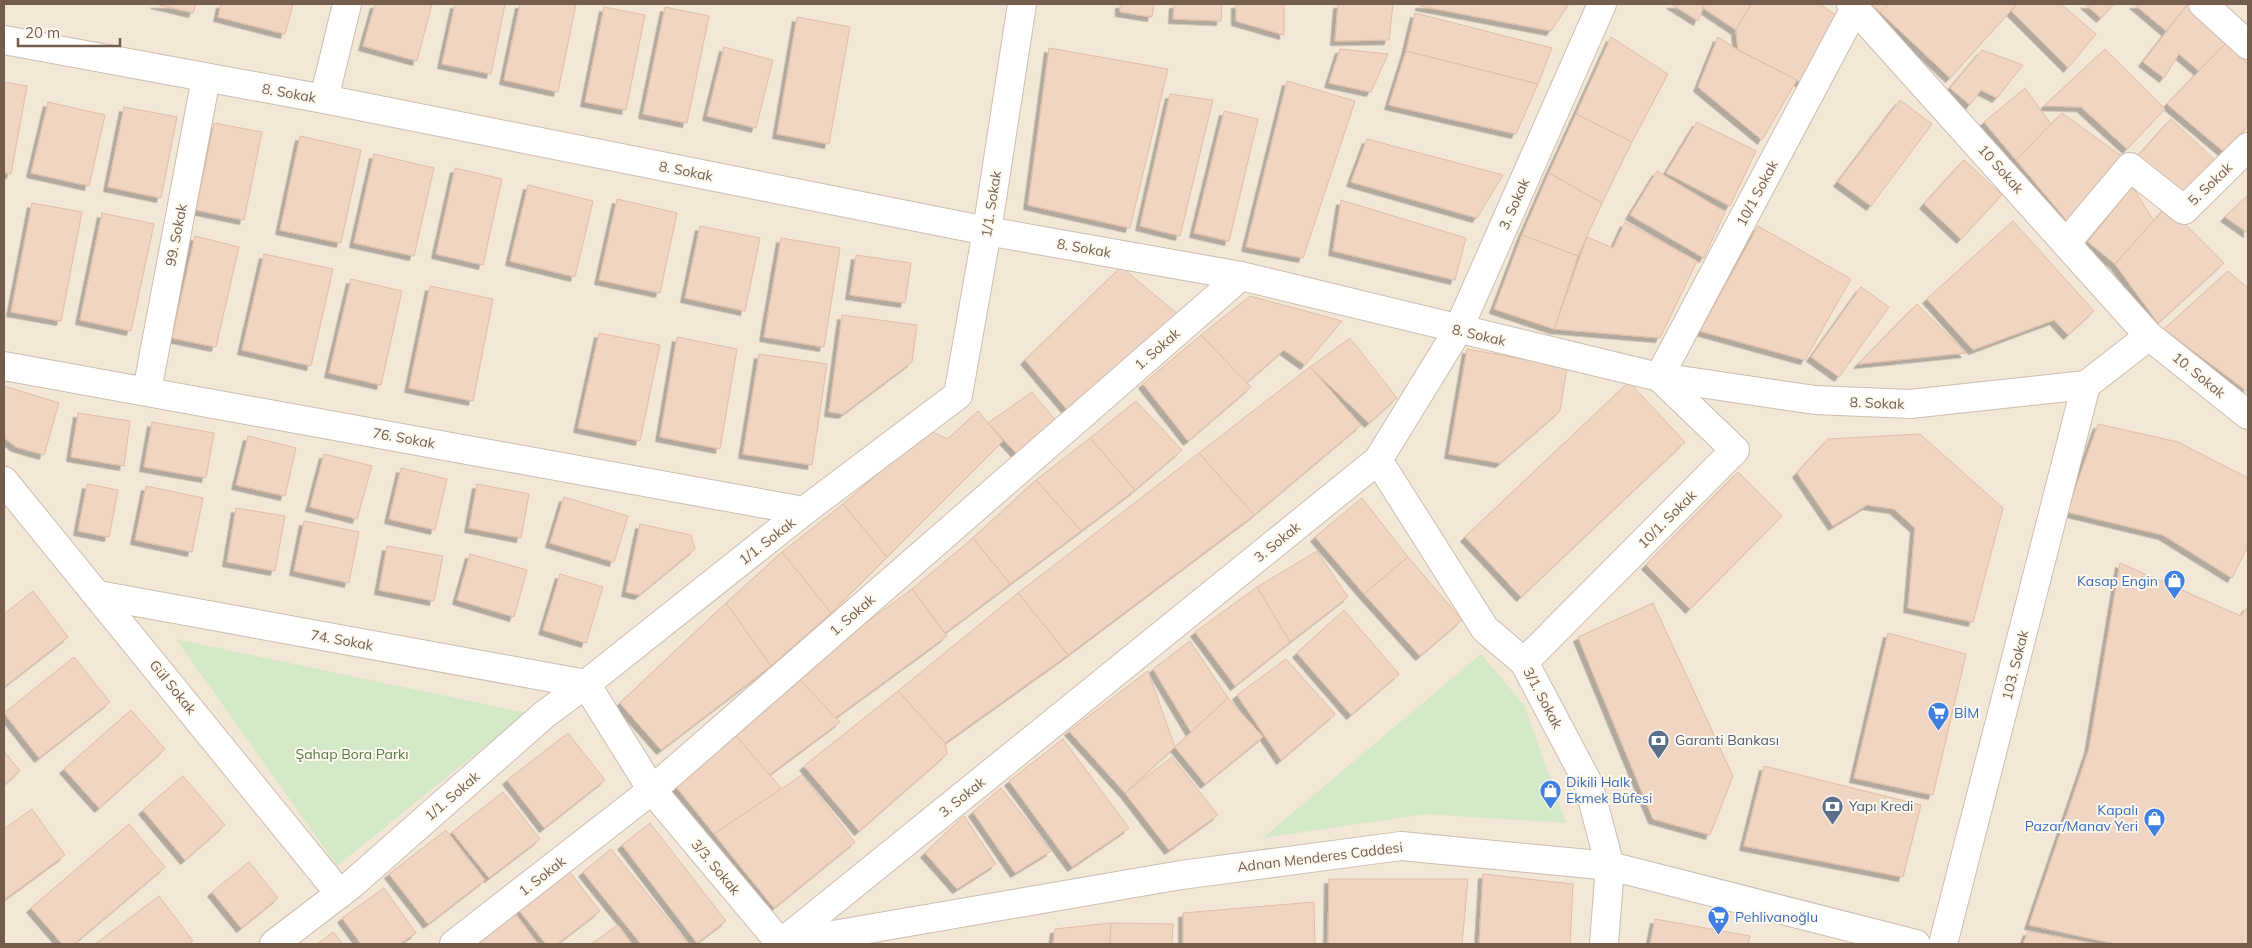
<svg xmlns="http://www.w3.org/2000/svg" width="2252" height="948" font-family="Mulish,sans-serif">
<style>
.residential{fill:#f3e7d7}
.green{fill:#d4e9c7}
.building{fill:#f0d5c2;stroke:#e1bda3;filter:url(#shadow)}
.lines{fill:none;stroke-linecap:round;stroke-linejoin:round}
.minor-casing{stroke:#cdbdaf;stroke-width:30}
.tertiary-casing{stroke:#cdbdaf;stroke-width:30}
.minor{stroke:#fff;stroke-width:28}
.tertiary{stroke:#fff;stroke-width:28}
.labels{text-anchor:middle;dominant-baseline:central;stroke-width:4;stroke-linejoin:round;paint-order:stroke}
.street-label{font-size:14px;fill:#755d4d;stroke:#fef9ef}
.shop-label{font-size:14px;fill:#366cbe;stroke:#fef9ef;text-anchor:start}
.service-label{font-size:14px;fill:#4e5e75;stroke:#fef9ef;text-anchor:start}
.park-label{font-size:14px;fill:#547a46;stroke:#fef9ef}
</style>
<defs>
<filter id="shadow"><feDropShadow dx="-4.5" dy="4.5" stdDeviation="0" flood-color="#0004"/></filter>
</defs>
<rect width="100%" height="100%" fill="#fcf5e9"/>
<rect class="residential" x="4" y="4" width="2244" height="940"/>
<g class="green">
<polygon points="176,639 526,713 337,866"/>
<polygon points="1481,654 1524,705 1566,823 1426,814 1263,838"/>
</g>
<g class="building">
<polygon points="155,4 196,4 193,13"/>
<polygon points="221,4 293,4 285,34 218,17"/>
<polygon points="375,4 432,4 417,61 363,46"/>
<polygon points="455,4 505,4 491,74 442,64"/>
<polygon points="520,4 576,4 558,92 504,80"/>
<polygon points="1120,4 1154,4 1152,17 1120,12"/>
<polygon points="1174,4 1222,4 1221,21 1173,19"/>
<polygon points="1236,4 1284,4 1284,35 1236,21"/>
<polygon points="1338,4 1393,4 1389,40 1335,41"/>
<polygon points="1420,4 1569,4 1551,31 1420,6"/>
<polygon points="1671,4 1705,4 1698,21"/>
<polygon points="1705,4 1751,4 1736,30 1703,8"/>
<polygon points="1751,4 1819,4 1836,15 1802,83 1738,50 1736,30"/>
<polygon points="1871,4 1888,4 1880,12"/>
<polygon points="1888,4 2017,4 1950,78 1880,12"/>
<polygon points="2017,4 2061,4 2096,34 2068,68 2011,11"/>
<polygon points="2085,4 2114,4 2101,18"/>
<polygon points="2134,4 2188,4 2166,31"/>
<polygon points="2188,4 2226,43 2199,71 2179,54 2164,78 2143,62"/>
<polygon points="604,7 645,15 626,110 585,102"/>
<polygon points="665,7 709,16 687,123 643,114"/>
<polygon points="1415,13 1552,48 1538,84 1406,51"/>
<polygon points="797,17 850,27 829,144 777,134"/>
<polygon points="1611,37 1668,74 1632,142 1576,114"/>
<polygon points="1718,37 1738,50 1797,80 1762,140 1698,87"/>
<polygon points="2226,43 2248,64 2248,126 2224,152 2167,104"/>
<polygon points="724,47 773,60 756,128 707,116"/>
<polygon points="1049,48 1168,69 1130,228 1028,205"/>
<polygon points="1340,49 1388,54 1371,92 1329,83"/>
<polygon points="2105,49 2165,109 2127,149 2081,107 2044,106"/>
<polygon points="1982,50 2023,65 1997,98 1981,90 1970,105 1950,88"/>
<polygon points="1406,51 1538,84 1516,134 1389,105"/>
<polygon points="1287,81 1355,101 1303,258 1246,247"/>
<polygon points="4,82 27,86 11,174 4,173"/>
<polygon points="2025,88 2051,124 2016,160 1984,122"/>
<polygon points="1170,94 1213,100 1180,236 1140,226"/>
<polygon points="1900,100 1932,124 1871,206 1838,182"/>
<polygon points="48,102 105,115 89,186 31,173"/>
<polygon points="124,107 177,117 161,198 108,187"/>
<polygon points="1224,111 1258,119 1229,241 1194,233"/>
<polygon points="2062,113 2123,157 2068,222 2016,160"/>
<polygon points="1576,114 1632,142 1602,203 1549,173"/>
<polygon points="2171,119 2215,160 2180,196 2138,156"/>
<polygon points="1697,122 1756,151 1730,206 1666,173"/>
<polygon points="214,123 262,132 244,220 196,210"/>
<polygon points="300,136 361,150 341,243 280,230"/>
<polygon points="1367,139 1503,175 1477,218 1351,182"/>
<polygon points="374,154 434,168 414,256 354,243"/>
<polygon points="1964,160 2002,195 1961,239 1924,204"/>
<polygon points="455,168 502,179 483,265 436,254"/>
<polygon points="1657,171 1725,212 1704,258 1630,215"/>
<polygon points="1549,173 1602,203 1578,256 1522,235"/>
<polygon points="528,185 593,201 575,277 510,261"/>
<polygon points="2132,186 2154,221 2115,264 2088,242"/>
<polygon points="2248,195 2248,233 2225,217"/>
<polygon points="617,199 677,213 660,293 599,280"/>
<polygon points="1341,200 1466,238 1455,280 1333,251"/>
<polygon points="32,203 82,212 61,321 11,312"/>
<polygon points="2167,206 2224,263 2158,323 2115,264"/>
<polygon points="102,213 154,224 131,331 80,320"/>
<polygon points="2013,221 2094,311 2068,335 2054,320 1973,350 1927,299"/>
<polygon points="1625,222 1697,261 1660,338 1554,329 1587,237 1613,248"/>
<polygon points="700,226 760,238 745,311 685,298"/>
<polygon points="1758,226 1851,279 1805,360 1700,331"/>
<polygon points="1522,235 1578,256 1554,329 1494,309"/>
<polygon points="195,236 239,247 216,347 172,338"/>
<polygon points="781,238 840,248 824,347 764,337"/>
<polygon points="264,254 333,269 311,366 242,350"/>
<polygon points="856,255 911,263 905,303 850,295"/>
<polygon points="1121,267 1179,315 1070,413 1025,360"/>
<polygon points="2228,271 2248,288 2248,392 2164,329"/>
<polygon points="351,279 402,291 381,385 329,373"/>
<polygon points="430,286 493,299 473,401 409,388"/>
<polygon points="1861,287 1889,307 1839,377 1811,357"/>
<polygon points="1250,296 1342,321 1305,365 1284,350 1246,383 1201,335"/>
<polygon points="1917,304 1966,353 1858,364"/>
<polygon points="842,315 917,325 912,362 843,414 829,412"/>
<polygon points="599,333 660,345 640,441 578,428"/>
<polygon points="1201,335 1251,387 1188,441 1143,384"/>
<polygon points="677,337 737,349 720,449 660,437"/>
<polygon points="1350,338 1397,398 1369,423 1310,367"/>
<polygon points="1467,349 1567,367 1560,411 1500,463 1449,454"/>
<polygon points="759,354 827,364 812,465 743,454"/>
<polygon points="1310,367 1361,425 1254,515 1199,453"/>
<polygon points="1629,382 1685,442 1521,597 1465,537"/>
<polygon points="4,386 59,403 44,455 16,447 4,438"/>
<polygon points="1032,392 1057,422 1019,456 988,423"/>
<polygon points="1136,401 1182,450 1135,490 1090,438"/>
<polygon points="978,411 1003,441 887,557 843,504 928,430 948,439"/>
<polygon points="78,413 130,421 124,466 71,457"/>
<polygon points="152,422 214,433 206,478 144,467"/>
<polygon points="2098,424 2178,442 2248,478 2248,546 2232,578 2163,535 2067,512"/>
<polygon points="1920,434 2003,508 1973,622 1908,608 1915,528 1894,509 1867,505 1833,526 1797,473 1828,439"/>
<polygon points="248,436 296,448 285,496 236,485"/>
<polygon points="1090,438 1135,490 1081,531 1036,480"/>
<polygon points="1199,453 1254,515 1068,655 1018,593"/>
<polygon points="324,454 372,466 357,519 310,507"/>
<polygon points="401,468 447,479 435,530 389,519"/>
<polygon points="1738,472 1782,516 1690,609 1646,565"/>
<polygon points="1036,480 1081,531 1010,584 973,538"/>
<polygon points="87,484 118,490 109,537 78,531"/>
<polygon points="477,484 529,494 521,538 469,528"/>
<polygon points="146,486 203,498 192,552 135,540"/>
<polygon points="564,497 628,516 614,562 550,543"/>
<polygon points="1362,498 1408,557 1364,594 1315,537"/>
<polygon points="843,504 887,557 831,613 782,552"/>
<polygon points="236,508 285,516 275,571 227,562"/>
<polygon points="304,521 359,532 349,583 294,571"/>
<polygon points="640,524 691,535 695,549 639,595 626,592"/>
<polygon points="973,538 1010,584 945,633 912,589"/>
<polygon points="387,546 443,556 434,601 379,590"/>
<polygon points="1317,551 1348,597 1290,642 1257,587"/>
<polygon points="782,552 831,613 771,666 726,603"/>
<polygon points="470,554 527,570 514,617 457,600"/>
<polygon points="1408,557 1462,620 1420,656 1364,594"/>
<polygon points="2120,563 2241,616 2248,606 2248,944 2116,944 2029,925 2089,749"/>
<polygon points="560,574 603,587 586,643 543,630"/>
<polygon points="1257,587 1290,642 1235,686 1195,632"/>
<polygon points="912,589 947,636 835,718 795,675"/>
<polygon points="33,591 68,637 4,687 4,614"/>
<polygon points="1018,593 1068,655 945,743 898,691"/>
<polygon points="726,603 771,666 661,750 620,703"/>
<polygon points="1653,603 1733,776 1710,835 1653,819 1578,637"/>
<polygon points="1344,610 1399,674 1351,715 1297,653"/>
<polygon points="1888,633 1966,654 1933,795 1854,778"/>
<polygon points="1190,641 1228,698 1191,732 1153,669"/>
<polygon points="74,657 110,702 39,758 4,713"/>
<polygon points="1286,659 1335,714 1281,760 1237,695"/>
<polygon points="1148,671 1175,747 1125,793 1069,731"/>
<polygon points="795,675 840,722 769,775 731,730"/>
<polygon points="898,691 945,743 947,754 859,831 804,766"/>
<polygon points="1228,698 1263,737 1205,784 1175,747"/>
<polygon points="131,710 165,749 99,808 64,769"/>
<polygon points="731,730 782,789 714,834 673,783"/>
<polygon points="568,733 605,780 544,828 507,780"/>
<polygon points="1063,739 1129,828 1072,867 1009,781"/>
<polygon points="4,751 20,771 4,785"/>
<polygon points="1172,757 1218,815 1169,850 1125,793"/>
<polygon points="1764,766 1921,805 1903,877 1744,846"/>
<polygon points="802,775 855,842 774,908 714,834"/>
<polygon points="183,776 225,825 185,860 143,810"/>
<polygon points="1001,788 1051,851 1015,873 973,812"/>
<polygon points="503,792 540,839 489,878 452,832"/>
<polygon points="32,809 65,855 4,900 4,829"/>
<polygon points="964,816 996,864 957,889 925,853"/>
<polygon points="650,823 726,921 697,943 622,845"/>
<polygon points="129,824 165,867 74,944 62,944 31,908"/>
<polygon points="446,830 485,880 428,924 389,874"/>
<polygon points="611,849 688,944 641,944 583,872"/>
<polygon points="249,862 278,898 241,928 212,892"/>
<polygon points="568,870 600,911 557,944 546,944 518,909"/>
<polygon points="1483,874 1573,884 1570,944 1479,944"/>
<polygon points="1329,879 1468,879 1462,944 1328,944"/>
<polygon points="384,888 416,933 400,944 361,944 342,918"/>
<polygon points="159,896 193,941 189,944 95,944"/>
<polygon points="1314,902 1315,944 1183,944 1183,913"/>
<polygon points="515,913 538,944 474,944"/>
<polygon points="1655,919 1750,936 1748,944 1650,944"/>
<polygon points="1111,923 1110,944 1053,944 1055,929"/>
<polygon points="1111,923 1173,924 1172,944 1110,944"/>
<polygon points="618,925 632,944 591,944"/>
<polygon points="2028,931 2097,944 2023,944"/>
<polygon points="333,932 343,944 317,944"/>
</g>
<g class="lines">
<defs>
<g id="minor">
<polyline points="1851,4 2149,336 2248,415"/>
<polyline points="2203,4 2248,45"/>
<polyline points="4,40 324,99 987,231 1241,276 1659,377 1815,400 1910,404 2086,385 2149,336"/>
<polyline points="324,99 347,4"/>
<polyline points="2067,242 2130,167 2184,210 2248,147"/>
<polyline points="4,366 804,511"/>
<polyline points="147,391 206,78"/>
<polyline points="1378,460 1485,629 1524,662 1588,783 1610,866 1604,944"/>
<polyline points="4,481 340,894"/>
<polyline points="98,595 586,684"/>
<polyline points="1524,662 1735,450 1659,377 1855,8"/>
<polyline points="586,684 652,790 781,944"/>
<polyline points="274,944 351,885 545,714 586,684 804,511 958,395 987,231 1022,4"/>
<polyline points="454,944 652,790 1241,276"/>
<polyline points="780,944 1378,460 1458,330 1602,4"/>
<polyline points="1943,944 2086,385"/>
</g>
<polyline id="tertiary" points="781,944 1181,875 1401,846 1610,866 1916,944"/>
</defs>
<use href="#minor" class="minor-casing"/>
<use href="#tertiary" class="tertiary-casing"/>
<use href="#minor" class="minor"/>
<use href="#tertiary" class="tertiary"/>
</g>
<defs>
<symbol id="shop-pin" viewBox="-11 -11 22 30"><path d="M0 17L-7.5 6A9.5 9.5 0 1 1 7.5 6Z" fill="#3f7fe0" stroke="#fef9ef"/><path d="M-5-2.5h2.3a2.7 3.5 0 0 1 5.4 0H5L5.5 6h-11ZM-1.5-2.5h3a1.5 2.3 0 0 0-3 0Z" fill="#fff"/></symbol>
<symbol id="supermarket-pin" viewBox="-11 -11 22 30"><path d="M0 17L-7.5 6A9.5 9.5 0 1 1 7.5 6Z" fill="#3f7fe0" stroke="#fef9ef"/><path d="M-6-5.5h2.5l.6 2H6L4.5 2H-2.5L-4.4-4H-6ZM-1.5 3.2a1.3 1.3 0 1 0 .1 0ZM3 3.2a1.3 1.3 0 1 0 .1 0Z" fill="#fff"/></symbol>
<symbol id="bank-pin" viewBox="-11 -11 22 30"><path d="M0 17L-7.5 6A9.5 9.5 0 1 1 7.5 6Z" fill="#5c6f8a" stroke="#fef9ef"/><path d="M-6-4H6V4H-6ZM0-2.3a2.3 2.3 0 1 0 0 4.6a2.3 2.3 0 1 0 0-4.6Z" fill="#fff"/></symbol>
</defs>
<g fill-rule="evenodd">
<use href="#shop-pin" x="2162" y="568" width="25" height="34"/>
<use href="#supermarket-pin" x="1926" y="700" width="25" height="34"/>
<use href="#bank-pin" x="1646" y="728" width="25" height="34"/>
<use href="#shop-pin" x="1538" y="778" width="25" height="34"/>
<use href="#bank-pin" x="1820" y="794" width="25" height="34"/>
<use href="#shop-pin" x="2142" y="806" width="25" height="34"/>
<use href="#supermarket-pin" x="1706" y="904" width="25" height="34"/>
</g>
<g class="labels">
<g class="street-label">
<text transform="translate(289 93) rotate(10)">8. Sokak</text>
<text transform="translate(2001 169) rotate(48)">10 Sokak</text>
<text transform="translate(686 171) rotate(11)">8. Sokak</text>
<text transform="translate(2210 184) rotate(-44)">5. Sokak</text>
<text transform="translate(1757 193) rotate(-62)">10/1 Sokak</text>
<text transform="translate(991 204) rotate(-81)">1/1. Sokak</text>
<text transform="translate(1514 204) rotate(-66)">3. Sokak</text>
<text transform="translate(176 235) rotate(-79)">99. Sokak</text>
<text transform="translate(1084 248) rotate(10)">8. Sokak</text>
<text transform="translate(1479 335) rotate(13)">8. Sokak</text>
<text transform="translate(1157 349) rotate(-41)">1. Sokak</text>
<text transform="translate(2199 375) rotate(39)">10. Sokak</text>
<text transform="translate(1877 403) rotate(2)">8. Sokak</text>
<text transform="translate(404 438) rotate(10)">76. Sokak</text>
<text transform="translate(1667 519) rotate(-45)">10/1. Sokak</text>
<text transform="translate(767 541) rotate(-38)">1/1. Sokak</text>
<text transform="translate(1277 542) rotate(-39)">3. Sokak</text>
<text transform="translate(852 615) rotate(-41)">1. Sokak</text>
<text transform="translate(342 640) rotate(10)">74. Sokak</text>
<text transform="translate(2015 665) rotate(-76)">103. Sokak</text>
<text transform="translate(173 687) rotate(51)">Gül Sokak</text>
<text transform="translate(1543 698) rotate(62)">3/1. Sokak</text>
<text transform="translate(452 796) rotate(-41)">1/1. Sokak</text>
<text transform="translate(962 797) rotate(-39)">3. Sokak</text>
<text transform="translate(1320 857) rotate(-7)">Adnan Menderes Caddesi</text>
<text transform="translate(716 867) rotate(50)">3/3. Sokak</text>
<text transform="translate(542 876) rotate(-38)">1. Sokak</text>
</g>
<g class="shop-label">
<text x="2158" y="581" text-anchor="end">Kasap Engin</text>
<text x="1954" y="713">BİM</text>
<text x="1566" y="782">Dikili Halk<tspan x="1566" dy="16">Ekmek Büfesi</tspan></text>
<text x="2138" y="810" text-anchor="end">Kapalı<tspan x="2138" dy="16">Pazar/Manav Yeri</tspan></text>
<text x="1735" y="917">Pehlivanoğlu</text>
</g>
<g class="service-label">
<text x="1675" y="740">Garanti Bankası</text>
<text x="1849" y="806">Yapı Kredi</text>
</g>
<g class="park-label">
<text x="352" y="754">Şahap Bora Parkı</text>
</g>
</g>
<rect width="2252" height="948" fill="none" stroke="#755d4d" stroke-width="10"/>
<path d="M18 38v8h102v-8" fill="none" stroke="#755d4d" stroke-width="2.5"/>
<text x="25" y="38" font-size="15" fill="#755d4d" stroke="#fef9ef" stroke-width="4" paint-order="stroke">20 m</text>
</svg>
